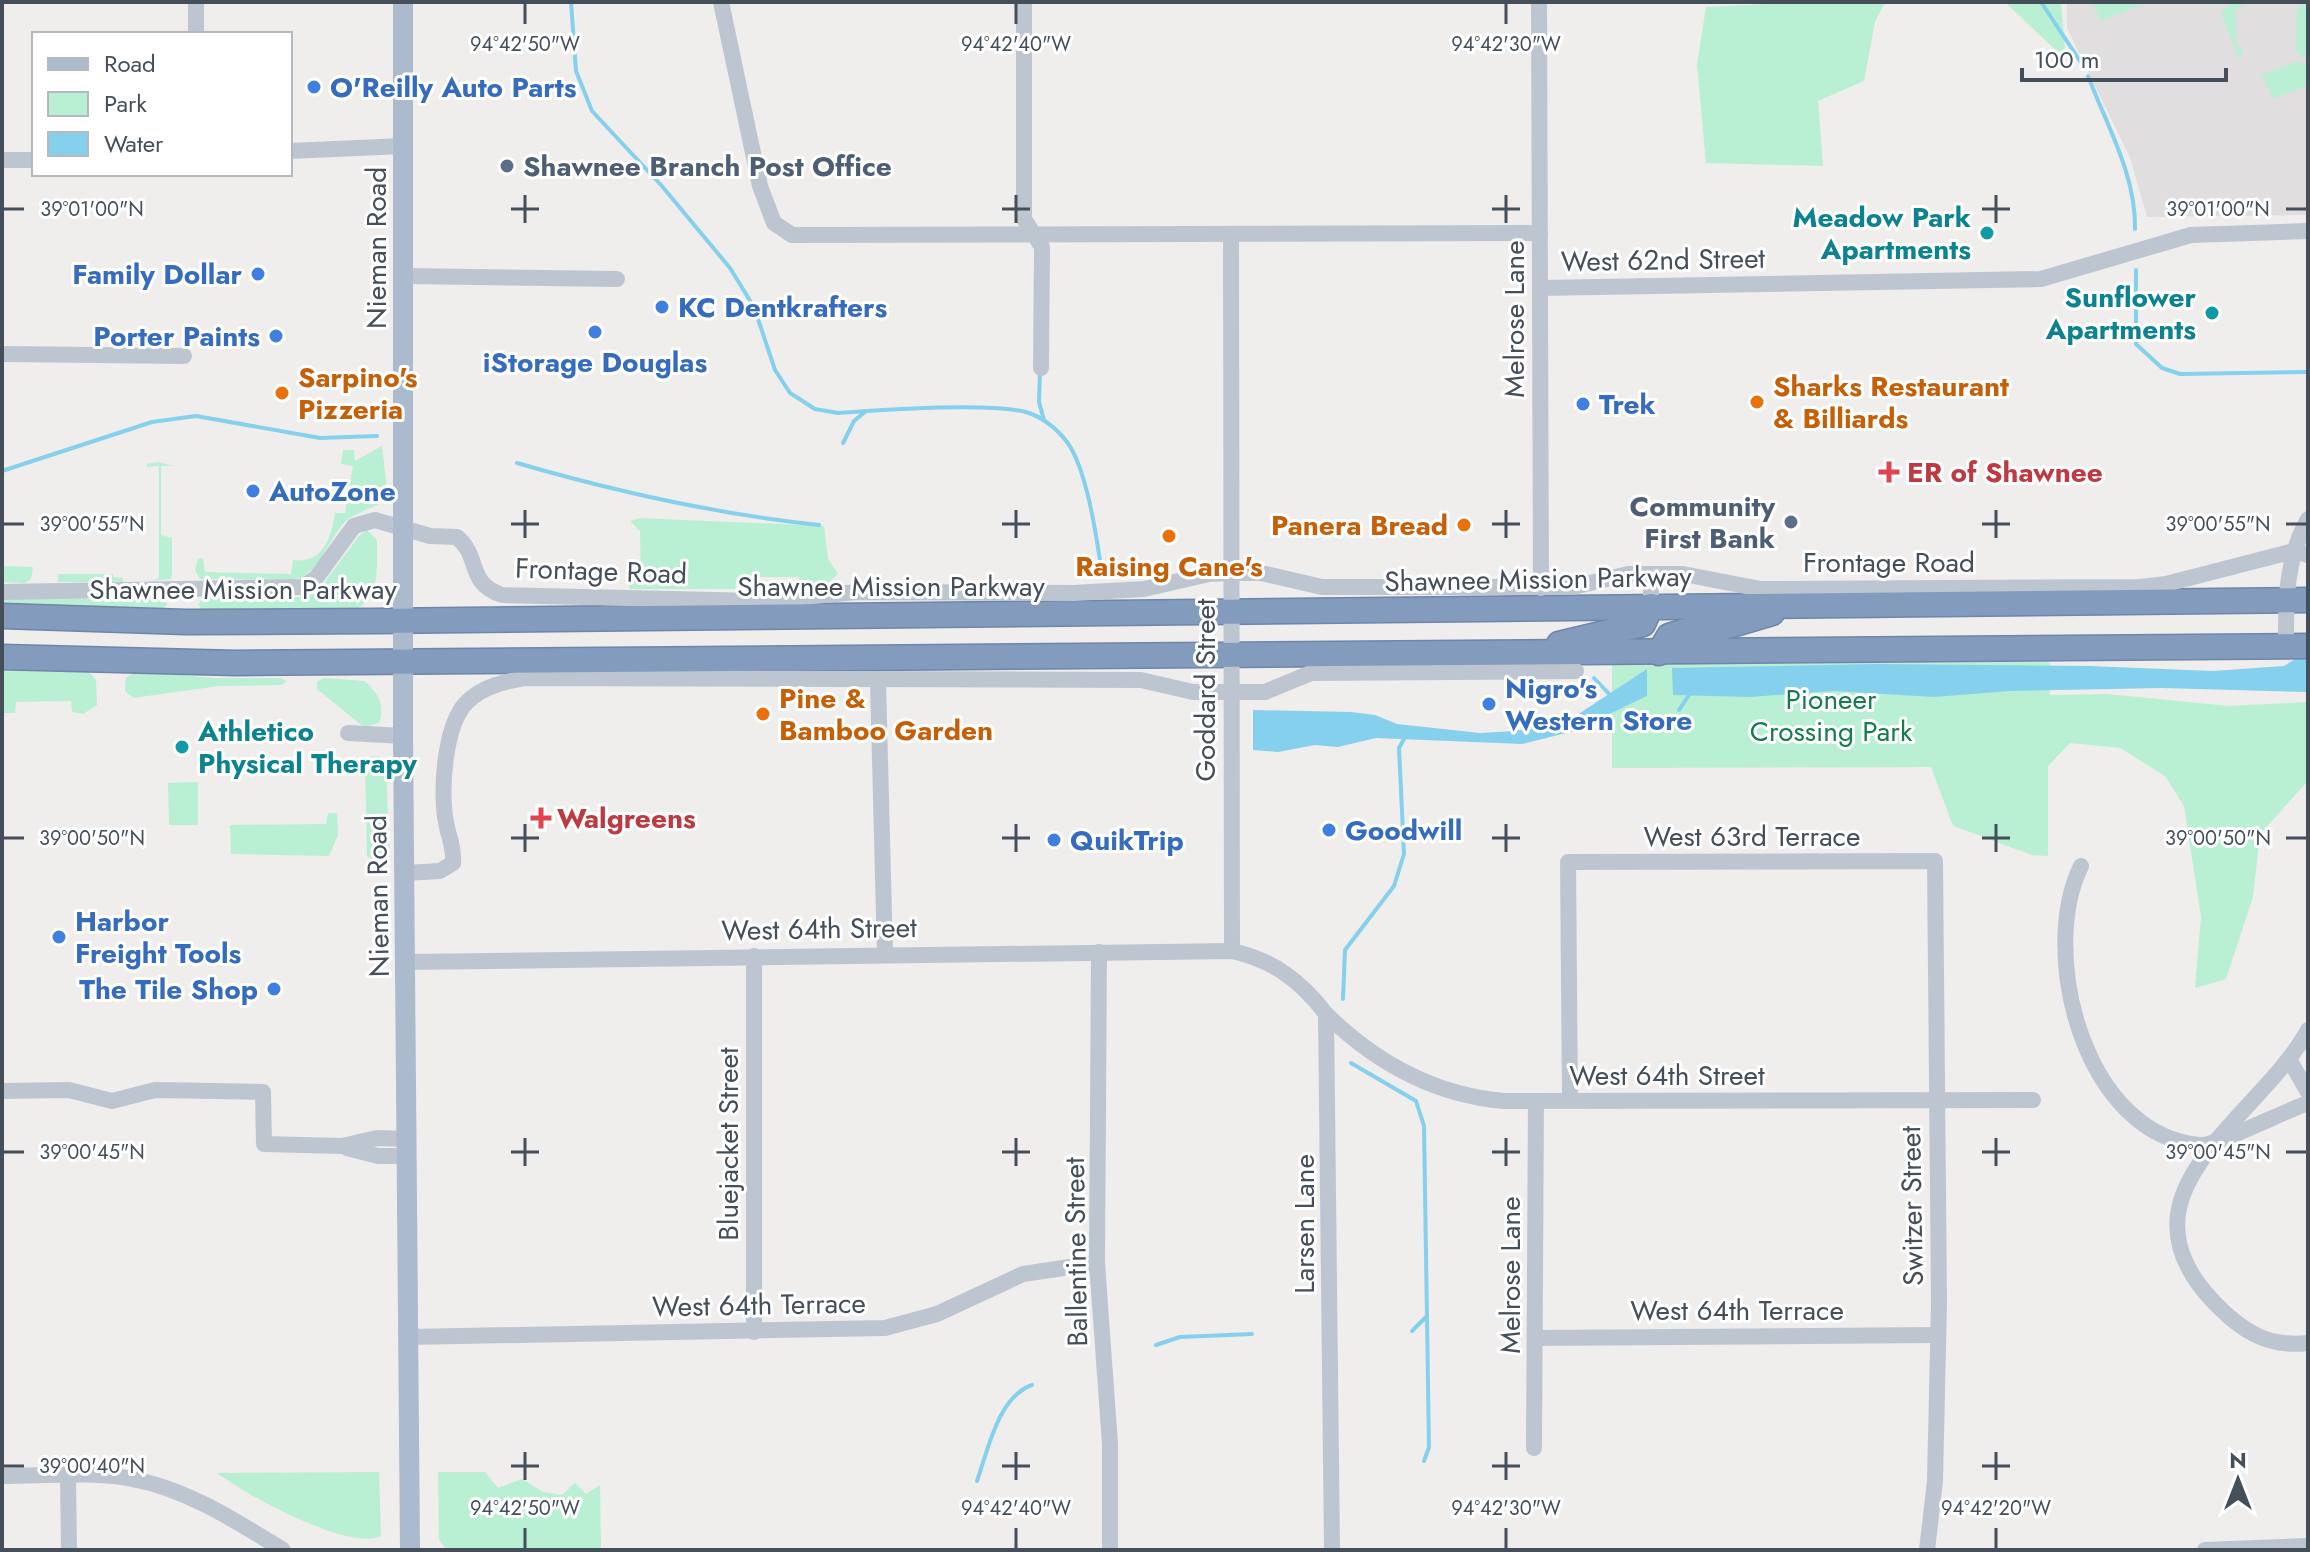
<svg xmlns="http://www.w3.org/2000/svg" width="2310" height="1552" font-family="Jost,sans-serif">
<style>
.education{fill:#e1dedf}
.green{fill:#b9efd2}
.water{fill:#85d0ed}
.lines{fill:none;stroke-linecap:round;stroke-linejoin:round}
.stream{stroke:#85d0ed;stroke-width:4}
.highway-casing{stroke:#6e86a9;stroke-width:27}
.minor{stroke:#bdc6d0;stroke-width:16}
.major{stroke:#abbacd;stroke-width:20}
.highway{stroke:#839bbd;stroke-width:24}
.ticks{fill:none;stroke:#454f5a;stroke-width:3}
.shop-dot{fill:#3f7fe0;stroke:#fff;stroke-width:3}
.service-dot{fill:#5c6f8a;stroke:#fff;stroke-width:3}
.culture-dot{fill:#0f9aa8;stroke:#fff;stroke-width:3}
.food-dot{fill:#e8710a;stroke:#fff;stroke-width:3}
.health-dot{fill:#e0444e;stroke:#fff;stroke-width:3}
.labels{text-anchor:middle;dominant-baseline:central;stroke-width:6;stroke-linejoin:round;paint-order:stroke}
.shop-label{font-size:28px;font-weight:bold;fill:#366cbe;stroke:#fff;text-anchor:start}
.service-label{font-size:28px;font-weight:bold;fill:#4e5e75;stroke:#fff;text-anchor:start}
.culture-label{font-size:28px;font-weight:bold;fill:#0d838f;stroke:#fff;text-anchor:end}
.street-label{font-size:28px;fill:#454f5a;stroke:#fff}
.food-label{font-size:28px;font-weight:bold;fill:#c56008;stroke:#fff;text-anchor:start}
.health-label{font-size:28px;font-weight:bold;fill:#be3a42;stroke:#fff;text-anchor:start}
.park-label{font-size:28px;fill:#157c50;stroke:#fff}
.ticks-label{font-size:20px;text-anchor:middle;fill:#454f5a;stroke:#fff;stroke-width:6;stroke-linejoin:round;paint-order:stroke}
</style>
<rect width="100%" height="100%" fill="#f0eded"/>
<polygon class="education" points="2067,2 2308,2 2308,215 2147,217 2130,158 2067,28"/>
<g class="green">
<polygon points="1807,2 1885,2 1875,22 1864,81 1818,101 1823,166 1706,163 1697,64 1706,7"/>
<polygon points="2005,2 2061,2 2066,60"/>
<polygon points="2093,2 2148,2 2101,21"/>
<polygon points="2232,2 2245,5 2235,9 2236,45 2242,47 2242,57 2238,56 2221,13"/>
<polygon points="2308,2 2308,60 2296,52 2297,8"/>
<polygon points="2295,62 2308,64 2308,85 2273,99 2262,75"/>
<path d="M 382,446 L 387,489 L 382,502 C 370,510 352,513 343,524 C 326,544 322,570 295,580 L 200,579 L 195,570 L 198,559 L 203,558 L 205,572 L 291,574 L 293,560 C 324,564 331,537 335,513 L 345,513 L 353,466 L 341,464 L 343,450 L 354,450 L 355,461 Z"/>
<polygon points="158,462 173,466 161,466 161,535 172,538 172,573 171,579 151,581 159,578 159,466 147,467 147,464"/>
<polygon points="640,518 824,526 828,559 838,574 824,587 801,586 799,577 737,577 735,589 630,589 627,577 641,576 640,531 630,521"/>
<path d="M 367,530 L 377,540 C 376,570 382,595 354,611 L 203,611 L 198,604 L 203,598 L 300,597 L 319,590 L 359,536 Z"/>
<polygon points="2,566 33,567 31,579 25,583 2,582"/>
<polygon points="58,574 113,574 114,577 123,578 123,582 58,582"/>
<polygon points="2,599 164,599 167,605 160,611 2,606"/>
<polygon points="2050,662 2050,695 2107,694 2229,706 2308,702 2308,781 2260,834 2253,897 2226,979 2195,988 2201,917 2184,806 2165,776 2120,748 2070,743 2048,766 2048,856 2032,855 1953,826 1931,767 1612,768 1612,664"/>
<polygon points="2,666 87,670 96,680 97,705 83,714 72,712 71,701 16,702 15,713 2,713"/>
<polygon points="137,671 215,678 281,678 286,681 282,685 219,686 133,698 125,691 126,678"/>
<path d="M 324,678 L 365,681 C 379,696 385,703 379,723 L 364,727 L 317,689 L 317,682 Z"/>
<polygon points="379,756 386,768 390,861 377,864 367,856 365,757"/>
<polygon points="198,782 198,825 169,825 168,783"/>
<polygon points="328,813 337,813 338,835 329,856 231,854 230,825 326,824"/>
<path d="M 379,1472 L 381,1536 C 349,1552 245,1494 217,1473 Z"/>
<polygon points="438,1472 485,1472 498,1488 522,1479 543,1492 562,1495 575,1483 586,1494 600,1485 601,1548 445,1548 439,1540"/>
</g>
<g class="water">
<polygon points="2295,659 2308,659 2308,692 2161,688 2010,691 1934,697 1834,691 1750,697 1673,695 1672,668 1876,664 2090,666 2213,671 2284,666"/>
<polygon points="1647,669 1647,696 1574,731 1522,744 1376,738 1338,747 1315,745 1278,752 1253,750 1253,710 1351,712 1375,715 1397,724 1480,733 1515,731 1571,719"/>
</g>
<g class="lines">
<g class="stream">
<path d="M 571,2 L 576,71 L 592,111 L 661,185 L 730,268 L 754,307 L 775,370 L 790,393 L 815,409 L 838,413 C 878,410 995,402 1029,413 C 1046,419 1062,433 1071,448 C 1088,478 1097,539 1102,574"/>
<polyline points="2041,2 2082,64"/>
<path d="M 2088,76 C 2107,126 2136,175 2135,229"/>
<polyline points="2136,270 2136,344 2162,368 2180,374 2308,372"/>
<polyline points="1040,370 1039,402 1044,420"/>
<polyline points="843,443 854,421 866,411"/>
<path d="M 517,463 C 617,492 715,514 819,525"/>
<polyline points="2,471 152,422 196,416 320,438 377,436"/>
<polyline points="1594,678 1611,696"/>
<polyline points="1679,710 1691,692"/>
<polyline points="1343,999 1345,950 1394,886 1404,854 1399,748 1405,737"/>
<polyline points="1351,1063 1416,1101 1424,1126 1429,1447 1424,1461"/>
<polyline points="1412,1331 1427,1316"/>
<polyline points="1156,1345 1180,1337 1252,1334"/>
<path d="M 977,1481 C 988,1450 998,1397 1032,1385"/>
</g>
<defs>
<g id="highway">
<polyline points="2,616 186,622 375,621 2308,600"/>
<polyline points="1559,644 1643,624 1651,606"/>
<polyline points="1659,653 1669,636 1692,629 1718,629 1772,613"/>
<polyline points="2,657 236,663 2308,646"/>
</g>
</defs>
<use href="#highway" class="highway-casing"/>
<g class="minor">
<polyline points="196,2 196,34"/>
<polyline points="721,2 760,186 774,223 792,235 1540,233"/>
<polyline points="1024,2 1024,219 1042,247 1041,368"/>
<polyline points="1539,2 1541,588"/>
<polyline points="290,151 403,146"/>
<polyline points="2,160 34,160"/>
<polyline points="1231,236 1232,951"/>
<polyline points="405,276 617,279"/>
<polyline points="1541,288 2041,279 2191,235 2308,231"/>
<polyline points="2,354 184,356"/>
<polyline points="1651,574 1651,606"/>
<path d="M 2,592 L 302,587 L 316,578 L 354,526 L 375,520 L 430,536 L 457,537 C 481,557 466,583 502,595 L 758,601 L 858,592 L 1074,593 L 1144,589 L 1209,574 L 1231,573 L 1261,573 L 1322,587 L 1573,587 L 1628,574 L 1683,574 L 1761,589 L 2140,587 L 2166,584 L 2294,551 L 2308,555"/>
<path d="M 2286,647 C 2286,602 2285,560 2308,519"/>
<polyline points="878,682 885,954"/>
<polyline points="348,733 403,736"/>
<path d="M 2081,866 C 2038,954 2085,1136 2200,1145 C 2213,1147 2287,1110 2308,1103"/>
<path d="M 405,873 L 440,871 L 453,863 C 454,848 450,841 447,827 C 439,796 444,723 468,701 C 484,686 504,682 525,678 L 1141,680 L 1193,692 L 1265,692 L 1311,673 L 1576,671"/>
<polyline points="1099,952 1097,1263 1110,1444 1110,1550"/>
<polyline points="754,956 754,1332"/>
<path d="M 407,962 L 1232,951 C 1273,960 1301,981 1326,1014 L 1332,1550"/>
<path d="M 1326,1014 C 1376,1063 1435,1095 1504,1101 L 2033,1100"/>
<path d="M 2308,1030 C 2260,1118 2110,1191 2212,1300 C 2240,1330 2267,1348 2308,1343"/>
<polyline points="2289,1059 2308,1092"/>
<polyline points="2,1091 69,1090 112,1101 155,1090 263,1092 264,1144 342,1146 377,1138 408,1139"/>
<polyline points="1570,1101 1568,862 1935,861 1939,1302 1935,1481 1927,1550"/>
<polyline points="347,1148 378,1156 408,1156"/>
<polyline points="409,1337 885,1328 937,1314 1023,1274 1097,1263"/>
<polyline points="1536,1338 1938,1335"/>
<polyline points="1534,1448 1536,1101"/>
<path d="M 2,1476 C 44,1476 91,1471 132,1479 C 187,1489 236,1521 283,1550"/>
<polyline points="68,1476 69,1550"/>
<polyline points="2205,1550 2308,1546"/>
</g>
<polyline class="major" points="403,2 403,736 410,1550"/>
<use href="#highway" class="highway"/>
</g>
<path class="ticks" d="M 525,4 L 525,24M 1016,4 L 1016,24M 1506,4 L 1506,24M 525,195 L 525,223M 1016,195 L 1016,223M 1506,195 L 1506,223M 1996,195 L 1996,223M 4,209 L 24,209M 511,209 L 539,209M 1002,209 L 1030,209M 1492,209 L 1520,209M 1982,209 L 2010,209M 2286,209 L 2306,209M 525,510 L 525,538M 1016,510 L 1016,538M 1506,510 L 1506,538M 1996,510 L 1996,538M 4,524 L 24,524M 511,524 L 539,524M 1002,524 L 1030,524M 1492,524 L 1520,524M 1982,524 L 2010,524M 2286,524 L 2306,524M 525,824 L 525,852M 1016,824 L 1016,852M 1506,824 L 1506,852M 1996,824 L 1996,852M 4,838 L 24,838M 511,838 L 539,838M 1002,838 L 1030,838M 1492,838 L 1520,838M 1982,838 L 2010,838M 2286,838 L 2306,838M 525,1138 L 525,1166M 1016,1138 L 1016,1166M 1506,1138 L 1506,1166M 1996,1138 L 1996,1166M 4,1152 L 24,1152M 511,1152 L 539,1152M 1002,1152 L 1030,1152M 1492,1152 L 1520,1152M 1982,1152 L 2010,1152M 2286,1152 L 2306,1152M 525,1452 L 525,1480M 1016,1452 L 1016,1480M 1506,1452 L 1506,1480M 1996,1452 L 1996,1480M 4,1466 L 24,1466M 511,1466 L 539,1466M 1002,1466 L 1030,1466M 1492,1466 L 1520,1466M 1982,1466 L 2010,1466M 525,1528 L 525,1548M 1016,1528 L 1016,1548M 1506,1528 L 1506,1548M 1996,1528 L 1996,1548"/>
<g class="shop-dot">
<circle cx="314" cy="87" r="8"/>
<circle cx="258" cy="274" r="8"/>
<circle cx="662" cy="307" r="8"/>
<circle cx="595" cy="332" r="8"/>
<circle cx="276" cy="336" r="8"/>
<circle cx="1583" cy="404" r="8"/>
<circle cx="253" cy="491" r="8"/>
<circle cx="1489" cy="704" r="8"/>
<circle cx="1329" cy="830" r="8"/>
<circle cx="1054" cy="840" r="8"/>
<circle cx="59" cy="937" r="8"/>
<circle cx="274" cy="989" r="8"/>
</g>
<g class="service-dot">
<circle cx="507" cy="166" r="8"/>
<circle cx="1791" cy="522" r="8"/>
</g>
<g class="culture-dot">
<circle cx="1987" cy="233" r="8"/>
<circle cx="2212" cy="313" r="8"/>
<circle cx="182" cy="747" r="8"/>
</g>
<g class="food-dot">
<circle cx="282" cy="393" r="8"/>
<circle cx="1757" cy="402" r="8"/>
<circle cx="1464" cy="525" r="8"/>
<circle cx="1169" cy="536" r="8"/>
<circle cx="763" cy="714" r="8"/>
</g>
<g class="health-dot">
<path d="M1885 460h8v8h8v8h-8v8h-8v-8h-8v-8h8z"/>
<path d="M537 806h8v8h8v8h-8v8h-8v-8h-8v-8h8z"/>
</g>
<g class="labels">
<g class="shop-label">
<text x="330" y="87">O'Reilly Auto Parts</text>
<text x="242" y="274" text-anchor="end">Family Dollar</text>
<text x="678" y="307">KC Dentkrafters</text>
<text x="260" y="336" text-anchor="end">Porter Paints</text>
<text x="595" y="362" text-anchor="middle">iStorage Douglas</text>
<text x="1599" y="404">Trek</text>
<text x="269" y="491">AutoZone</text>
<text x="1505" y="688">Nigro's<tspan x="1505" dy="32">Western Store</tspan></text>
<text x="1345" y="830">Goodwill</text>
<text x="1070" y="840">QuikTrip</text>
<text x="75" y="921">Harbor<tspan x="75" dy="32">Freight Tools</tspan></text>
<text x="258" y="989" text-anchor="end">The Tile Shop</text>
</g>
<g class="service-label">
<text x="523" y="166">Shawnee Branch Post Office</text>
<text x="1775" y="506" text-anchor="end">Community<tspan x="1775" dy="32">First Bank</tspan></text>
</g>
<g class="culture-label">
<text x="1971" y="217">Meadow Park<tspan x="1971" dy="32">Apartments</tspan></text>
<text x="2196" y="297">Sunflower<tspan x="2196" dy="32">Apartments</tspan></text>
<text x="198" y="731" text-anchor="start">Athletico<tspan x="198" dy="32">Physical Therapy</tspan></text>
</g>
<g class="street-label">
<text transform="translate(376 248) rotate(-90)">Nieman Road</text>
<text transform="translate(1663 260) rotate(-1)">West 62nd Street</text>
<text transform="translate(1514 319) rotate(-90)">Melrose Lane</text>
<text x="1889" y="562">Frontage Road</text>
<text transform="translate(601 571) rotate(2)">Frontage Road</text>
<text transform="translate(1538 579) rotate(-1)">Shawnee Mission Parkway</text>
<text x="891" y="586">Shawnee Mission Parkway</text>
<text x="243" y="589">Shawnee Mission Parkway</text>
<text transform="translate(1205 690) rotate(-90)">Goddard Street</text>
<text x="1752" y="836">West 63rd Terrace</text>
<text transform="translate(378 896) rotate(-91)">Nieman Road</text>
<text transform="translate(819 929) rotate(-1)">West 64th Street</text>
<text x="1667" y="1075">West 64th Street</text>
<text transform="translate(728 1144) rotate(-90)">Bluejacket Street</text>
<text transform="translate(1912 1206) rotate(-91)">Switzer Street</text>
<text transform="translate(1304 1224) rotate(-90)">Larsen Lane</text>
<text transform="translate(1076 1252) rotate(-91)">Ballentine Street</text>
<text transform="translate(1510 1275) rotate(-90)">Melrose Lane</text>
<text transform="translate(759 1305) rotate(-1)">West 64th Terrace</text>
<text x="1737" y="1310">West 64th Terrace</text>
</g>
<g class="food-label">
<text x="298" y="377">Sarpino's<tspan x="298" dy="32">Pizzeria</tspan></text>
<text x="1773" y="386">Sharks Restaurant<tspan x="1773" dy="32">&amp; Billiards</tspan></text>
<text x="1448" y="525" text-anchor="end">Panera Bread</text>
<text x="1169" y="566" text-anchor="middle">Raising Cane's</text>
<text x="779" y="698">Pine &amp;<tspan x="779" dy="32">Bamboo Garden</tspan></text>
</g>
<g class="health-label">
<text x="1907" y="472">ER of Shawnee</text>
<text x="557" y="818">Walgreens</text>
</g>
<g class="park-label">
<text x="1831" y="699">Pioneer<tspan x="1831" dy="32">Crossing Park</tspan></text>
</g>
</g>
<g class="ticks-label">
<text x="525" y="51">94°42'50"W</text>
<text x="1016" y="51">94°42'40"W</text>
<text x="1506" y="51">94°42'30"W</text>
<text x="92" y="216">39°01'00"N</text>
<text x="2218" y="216">39°01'00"N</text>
<text x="92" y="531">39°00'55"N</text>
<text x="2218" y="531">39°00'55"N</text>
<text x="92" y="845">39°00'50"N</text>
<text x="2218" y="845">39°00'50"N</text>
<text x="92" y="1159">39°00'45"N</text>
<text x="2218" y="1159">39°00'45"N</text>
<text x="92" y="1473">39°00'40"N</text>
<text x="525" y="1515">94°42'50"W</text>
<text x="1016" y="1515">94°42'40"W</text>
<text x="1506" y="1515">94°42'30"W</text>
<text x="1996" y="1515">94°42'20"W</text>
</g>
<rect width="2310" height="1552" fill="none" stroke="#454f5a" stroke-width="8"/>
<rect x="32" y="32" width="260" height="144" fill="#ffffff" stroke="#b5b9bd" stroke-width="2"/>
<rect x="48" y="58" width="40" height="12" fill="#abbacd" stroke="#b5b9bd" stroke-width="2"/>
<text x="104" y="72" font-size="24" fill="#454f5a">Road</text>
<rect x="48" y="92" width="40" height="24" fill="#b9efd2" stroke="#b5b9bd" stroke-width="2"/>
<text x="104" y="112" font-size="24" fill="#454f5a">Park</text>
<rect x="48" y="132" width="40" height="24" fill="#85d0ed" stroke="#b5b9bd" stroke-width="2"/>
<text x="104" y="152" font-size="24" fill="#454f5a">Water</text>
<g transform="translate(2238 1480)" stroke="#ffffff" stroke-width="6" paint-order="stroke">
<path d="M0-6L14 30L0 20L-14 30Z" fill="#454f5a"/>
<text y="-12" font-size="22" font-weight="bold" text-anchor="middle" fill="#454f5a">N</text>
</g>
<path d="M2022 68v12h204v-12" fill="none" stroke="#454f5a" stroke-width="4"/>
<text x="2034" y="68" font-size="24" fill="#454f5a" stroke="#ffffff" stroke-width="6" paint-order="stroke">100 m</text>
</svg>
